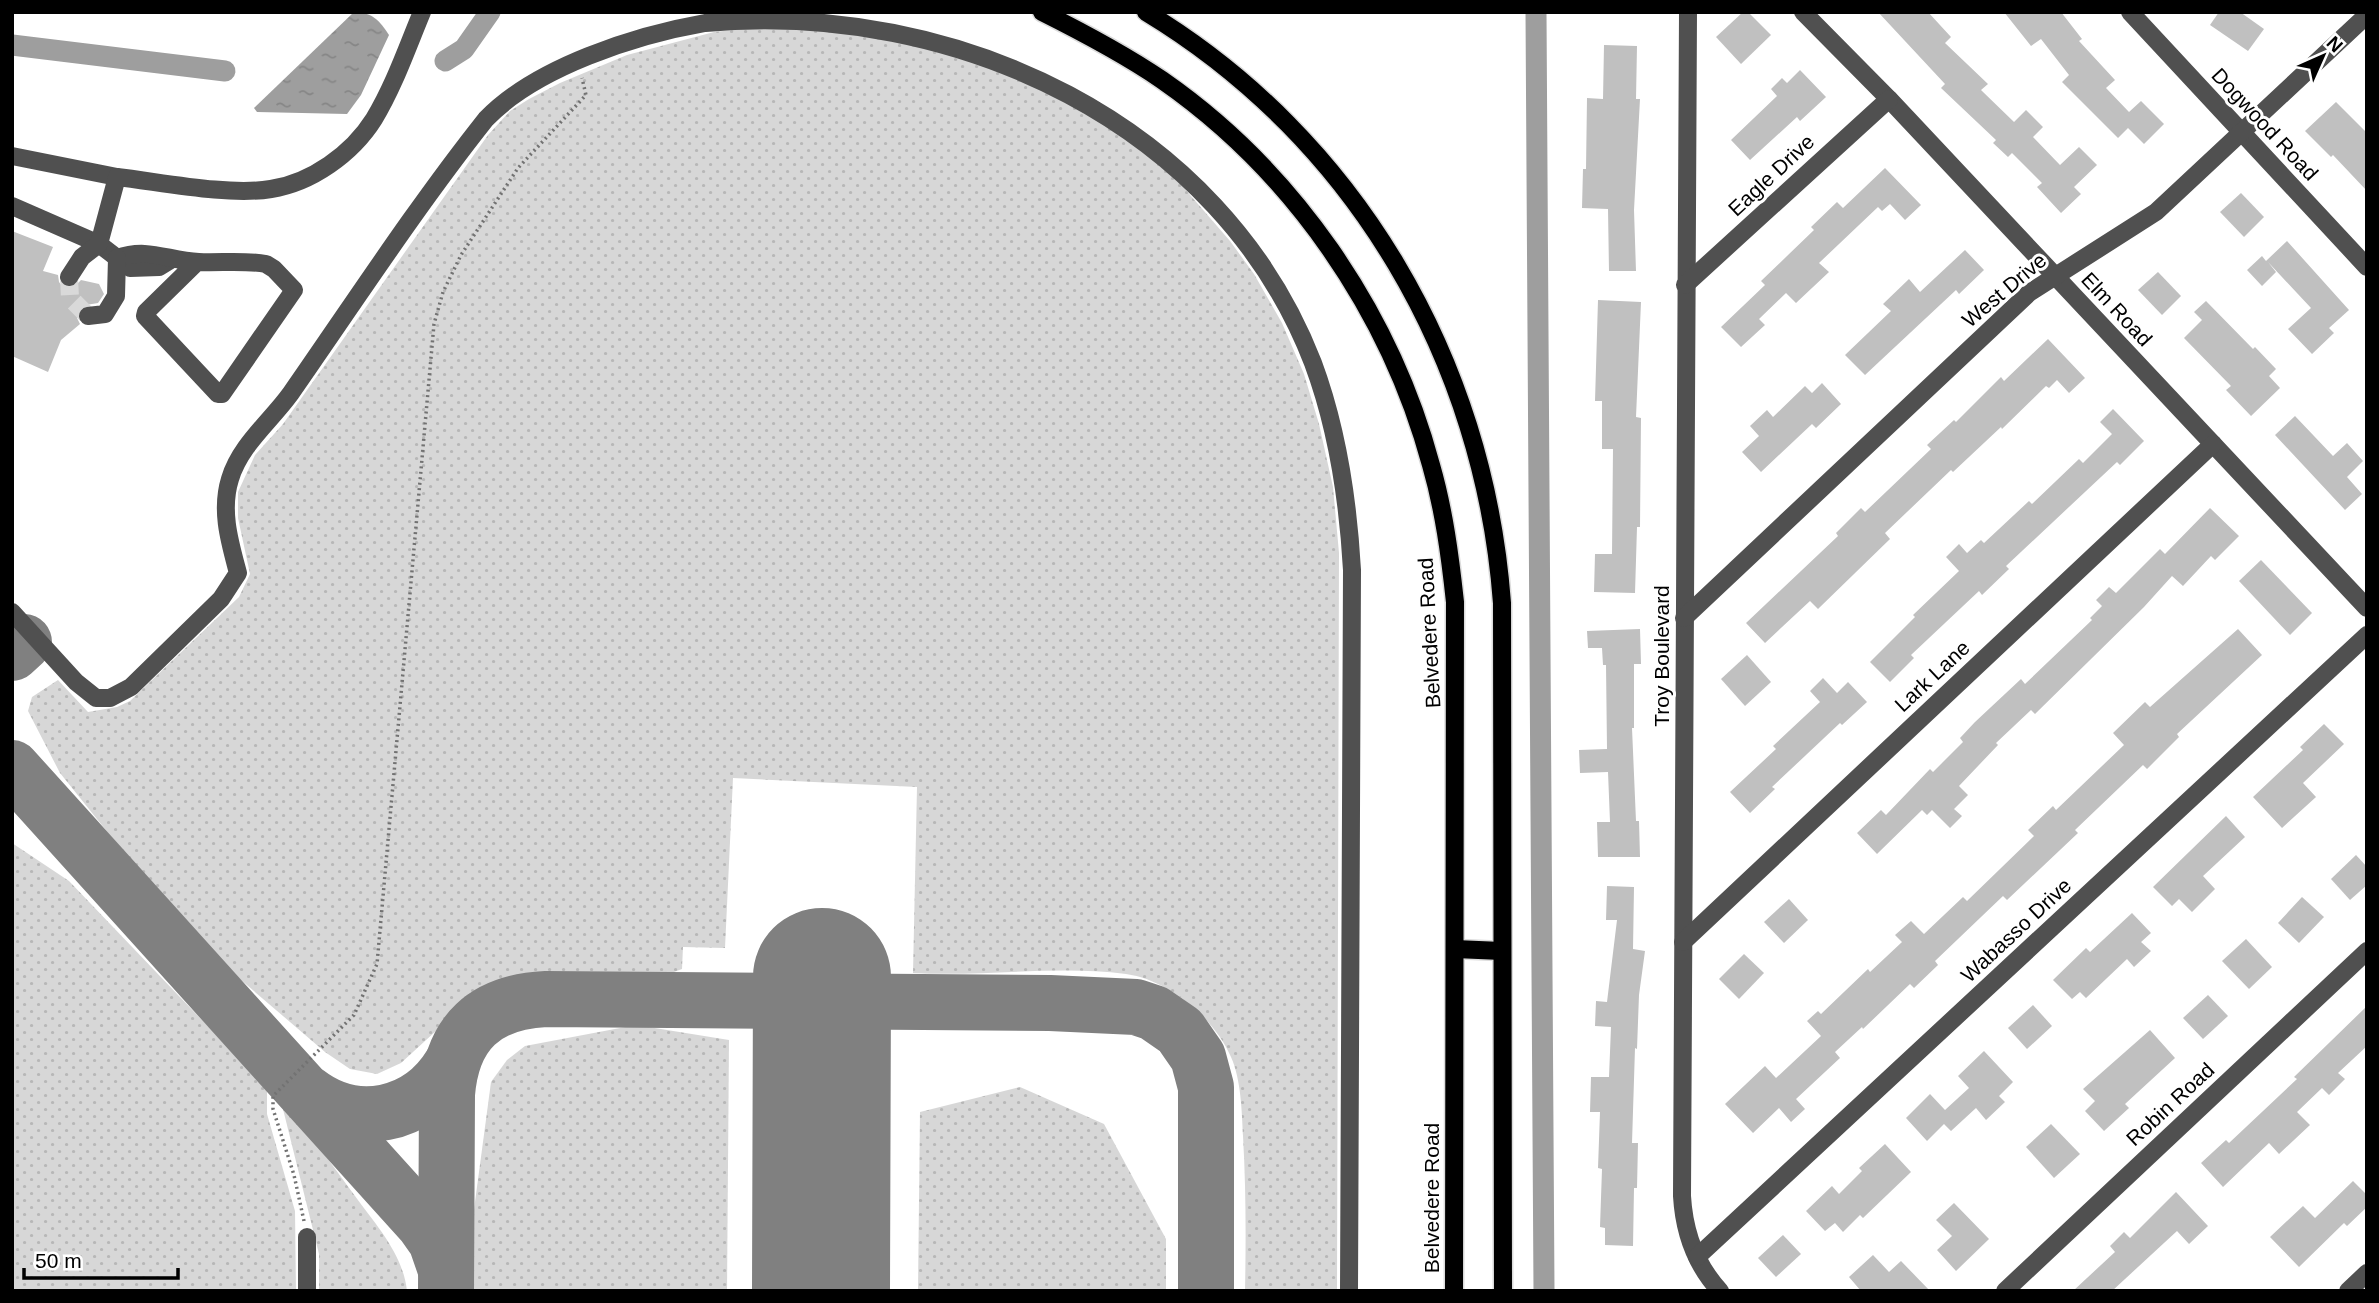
<svg xmlns="http://www.w3.org/2000/svg" width="2379" height="1303" font-family="Helvetica,sans-serif">
<style>
.grass{fill:url(#grass-dots)}
.water{fill:url(#water-ripples)}
.lines{fill:none;stroke-linecap:round;stroke-linejoin:round}
.canal{stroke:#9e9e9e;stroke-width:21}
.taxiway{stroke:#808080;stroke-width:56}
.runway{stroke:#808080;stroke-width:138}
.building{fill:#c0c0c0}
.minor-tunnel{stroke:#d9d9d9;stroke-width:18;stroke-dasharray:18 9;stroke-linecap:butt}
.major-casing{stroke:#dbdbdb;stroke-width:21}
.path{stroke:#727272;stroke-width:3.5;stroke-dasharray:2 3.5;stroke-linecap:butt}
.minor{stroke:#505050;stroke-width:18}
.major{stroke:#000;stroke-width:18}
.labels{text-anchor:middle;dominant-baseline:central;stroke-width:6;stroke-linejoin:round;paint-order:stroke}
.street-label{font-size:21px;fill:#000;stroke:#fff}
</style>
<defs>
<pattern id="grass-dots" width="8" height="8" patternUnits="userSpaceOnUse" patternTransform="scale(1.75)"><rect width="8" height="8" fill="#d7d7d7"/><path d="M2 2h.1M6 6h.1" fill="none" stroke="#b7b7b7" stroke-width="1.8" stroke-linecap="round"/></pattern>
<pattern id="water-ripples" width="26" height="14" patternUnits="userSpaceOnUse" patternTransform="scale(1.75)"><rect width="26" height="14" fill="#9e9e9e"/><path d="M2 4q2-2 4 0t4 0M15 11q2-2 4 0t4 0" fill="none" stroke="#868686"/></pattern>
</defs>
<rect width="100%" height="100%" fill="#fff"/>
<g class="grass">
<path d="M 770,26 L 919,39 L 1091,110 L 1172,174 L 1230,241 L 1254,274 L 1282,323 L 1304,374 L 1319,424 L 1333,487 L 1339,553 L 1337,1291 L 1245,1291 C 1246,1239 1246,1188 1243,1136 C 1242,1112 1241,1079 1231,1057 C 1214,1018 1169,980 1126,974 C 1056,965 983,977 913,973 L 917,787 L 733,778 L 725,948 L 683,947 L 682,969 L 663,976 L 534,976 L 505,982 L 473,997 L 401,1063 L 377,1074 L 350,1069 L 325,1052 L 220,962 L 109,834 L 60,773 L 28,711 L 32,697 L 58,680 L 88,712 L 117,707 L 130,701 L 239,597 L 250,574 L 238,518 L 238,492 L 255,455 L 283,424 L 488,135 L 510,111 L 529,99 L 560,83 L 627,55 L 714,32 Z"/>
<polygon points="12,843 69,881 267,1088 267,1114 295,1211 296,1291 12,1291"/>
<polygon points="636,1025 729,1040 727,1291 473,1291 473,1217 491,1082 507,1060 525,1046"/>
<polygon points="1020,1087 1104,1124 1166,1239 1166,1291 918,1291 920,1112"/>
<path d="M 281,1101 C 308,1131 331,1163 355,1196 C 376,1225 403,1254 407,1291 L 319,1291 L 319,1254 Z"/>
</g>
<path class="water" d="M 354,12 C 372,12 380,21 389,35 L 361,95 L 347,114 L 257,112 L 254,108 Z"/>
<g class="lines">
<g class="canal">
<polyline points="1536,12 1544,1291"/>
<polyline points="12,45 225,71"/>
<polyline points="445,61 464,49 490,12"/>
</g>
<g class="taxiway">
<polyline points="12,653 24,642"/>
<polyline points="12,768 424,1224 436,1241 446,1270"/>
<path d="M 307,1093 C 355,1130 419,1117 451,1065"/>
<path d="M 446,1291 L 447,1094 C 452,1032 485,1002 546,999 L 1050,1003 L 1136,1007 L 1154,1013 L 1180,1031 L 1198,1057 L 1206,1087 L 1206,1291"/>
</g>
<polyline class="runway" points="821,1291 822,977"/>
</g>
<g class="building">
<polygon points="1743,12 1748,12 1771,35 1741,64 1716,37"/>
<polygon points="1878,12 1928,12 1951,37 1945,43 1988,84 1981,90 2014,122 2026,110 2043,127 2033,137 2060,165 2079,147 2097,165 2074,187 2081,194 2061,213 2037,187 2042,183 2012,153 2008,157 1993,143 1996,140 1941,88 1945,84"/>
<polygon points="2004,12 2061,12 2082,39 2079,41 2115,80 2106,88 2129,112 2141,101 2164,124 2144,144 2128,128 2118,138 2062,82 2069,75 2041,39 2031,46"/>
<polygon points="2219,12 2240,12 2264,29 2248,51 2210,25"/>
<polygon points="1604,45 1637,46 1636,99 1640,99 1634,210 1636,271 1609,271 1608,209 1582,208 1583,169 1586,169 1587,98 1603,99"/>
<polygon points="1800,70 1826,97 1800,121 1797,117 1750,160 1731,140 1777,96 1771,89 1782,78 1787,83"/>
<polygon points="2336,102 2367,133 2367,191 2333,155 2331,157 2305,131"/>
<polygon points="1885,168 1921,205 1905,220 1890,204 1882,211 1878,207 1819,263 1829,272 1796,303 1786,293 1759,319 1765,325 1741,347 1721,327 1765,285 1761,281 1814,230 1811,227 1837,202 1843,208"/>
<polygon points="2241,193 2264,217 2244,237 2220,212"/>
<polygon points="12,231 53,247 43,271 58,275 59,282 62,286 74,287 81,280 99,284 104,294 98,303 86,305 78,311 77,318 80,324 61,340 48,372 12,356"/>
<polygon points="2287,241 2349,310 2329,328 2334,333 2312,354 2288,329 2311,308 2268,262 2276,272 2262,286 2247,270 2262,256 2266,261"/>
<polygon points="1965,250 1984,270 1959,294 1956,290 1865,375 1845,355 1891,311 1883,304 1909,279 1920,292"/>
<polygon points="2158,272 2181,296 2162,315 2138,290"/>
<polygon points="1598,300 1641,302 1636,417 1641,418 1640,527 1637,527 1635,593 1594,592 1595,554 1612,554 1613,449 1602,449 1602,401 1595,401"/>
<polygon points="2206,301 2253,349 2255,347 2276,369 2269,376 2280,388 2251,416 2226,390 2231,386 2184,338 2202,320 2194,312"/>
<polygon points="2048,339 2085,378 2069,393 2057,380 2049,388 2046,386 2002,429 2001,427 1953,472 1951,470 1885,533 1890,539 1818,609 1810,601 1765,643 1746,623 1838,536 1836,533 1861,508 1865,512 1931,449 1927,445 1954,420 1956,422 2001,377 2004,381"/>
<polygon points="1822,383 1841,404 1816,428 1812,424 1761,472 1742,452 1759,436 1750,426 1767,410 1773,417 1805,386 1812,393"/>
<polygon points="2113,409 2144,441 2120,465 2117,462 2006,566 2009,569 1982,595 1979,591 1911,655 1914,658 1890,682 1870,662 1915,617 1913,615 1959,571 1946,557 1959,544 1967,553 1981,540 1984,543 2029,501 2032,504 2079,459 2083,463 2112,434 2100,422"/>
<polygon points="2295,416 2333,456 2347,443 2363,461 2347,477 2362,494 2345,510 2275,435"/>
<polygon points="2210,508 2239,536 2215,560 2211,556 2183,586 2172,576 2144,607 2035,714 2031,710 1996,743 1998,745 1959,786 1968,795 1954,809 1962,816 1950,828 1932,810 1927,815 1922,810 1877,854 1857,833 1881,810 1886,815 1930,769 1933,772 1963,742 1960,738 1975,722 2021,679 2025,684 2092,620 2090,618 2102,606 2096,600 2109,587 2116,593 2160,549 2165,554"/>
<polygon points="2261,560 2312,613 2290,635 2239,581"/>
<polygon points="1640,629 1641,664 1634,664 1634,728 1632,728 1636,821 1639,821 1640,857 1598,857 1597,822 1610,822 1608,772 1580,773 1579,750 1607,749 1606,665 1603,665 1602,648 1588,648 1587,631"/>
<polygon points="2238,629 2262,655 2177,734 2179,737 2147,769 2143,765 2075,830 2078,833 2007,900 2003,896 1935,961 1938,965 1914,988 1910,984 1863,1029 1862,1027 1835,1052 1840,1058 1796,1099 1805,1109 1791,1122 1779,1108 1753,1133 1725,1104 1765,1066 1776,1078 1821,1036 1807,1021 1818,1011 1821,1014 1868,969 1870,972 1902,942 1895,935 1911,921 1924,934 1963,897 1967,901 2034,836 2028,830 2053,806 2056,810 2124,745 2113,733 2145,702 2150,707"/>
<polygon points="1747,655 1771,682 1745,706 1721,679"/>
<polygon points="1823,678 1837,693 1848,682 1867,702 1842,725 1840,723 1772,787 1775,789 1750,813 1730,792 1776,749 1773,746 1820,702 1810,691"/>
<polygon points="2324,724 2344,744 2303,783 2316,797 2282,828 2253,797 2303,750 2300,747"/>
<polygon points="2226,816 2245,837 2203,876 2215,889 2192,912 2179,899 2172,906 2153,887"/>
<polygon points="2356,855 2367,867 2367,885 2350,900 2331,879"/>
<polygon points="1607,886 1634,887 1633,949 1645,951 1639,995 1637,1049 1635,1048 1632,1143 1638,1143 1637,1188 1634,1188 1633,1246 1605,1245 1605,1228 1600,1227 1602,1169 1598,1168 1600,1112 1590,1112 1591,1077 1609,1077 1611,1027 1595,1026 1596,1001 1607,1002 1617,920 1606,920"/>
<polygon points="2302,897 2324,917 2299,943 2278,923"/>
<polygon points="1789,899 1808,920 1784,943 1764,922"/>
<polygon points="2132,913 2151,933 2141,942 2151,951 2134,967 2127,959 2086,998 2080,992 2072,999 2053,980 2086,948 2090,952"/>
<polygon points="2246,939 2272,967 2249,989 2222,961"/>
<polygon points="1744,954 1764,973 1739,999 1719,979"/>
<polygon points="2208,995 2228,1016 2203,1039 2183,1018"/>
<polygon points="2033,1005 2052,1026 2027,1049 2008,1028"/>
<polygon points="2367,1006 2367,1046 2338,1073 2345,1079 2329,1095 2322,1088 2297,1112 2310,1125 2279,1154 2269,1143 2223,1187 2201,1163 2226,1140 2229,1143 2297,1079 2294,1077"/>
<polygon points="2150,1030 2175,1058 2125,1104 2129,1108 2104,1131 2085,1111 2095,1101 2083,1089"/>
<polygon points="1984,1051 2013,1082 1999,1096 2005,1102 1986,1120 1976,1108 1951,1131 1944,1124 1927,1141 1906,1118 1930,1094 1945,1110 1969,1088 1958,1076"/>
<polygon points="2051,1124 2080,1154 2054,1178 2026,1147"/>
<polygon points="1885,1144 1911,1172 1863,1218 1860,1215 1843,1232 1835,1223 1825,1231 1806,1211 1832,1186 1839,1194 1862,1171 1859,1168"/>
<polygon points="2353,1181 2367,1195 2367,1207 2347,1226 2344,1223 2299,1267 2270,1237 2303,1206 2315,1218"/>
<polygon points="2176,1192 2208,1226 2189,1244 2177,1231 2112,1291 2073,1291 2115,1252 2110,1246 2124,1232 2130,1238"/>
<polygon points="1954,1203 1989,1239 1956,1271 1937,1250 1952,1236 1936,1220"/>
<polygon points="1783,1235 1801,1254 1776,1277 1758,1258"/>
<polygon points="1873,1255 1889,1272 1901,1261 1930,1291 1861,1291 1849,1277"/>
</g>
<g class="lines">
<polyline class="minor-tunnel" points="69,277 70,298 88,316"/>
<defs>
<g id="major">
<path d="M 1042,12 C 1084,33 1124,54 1162,80 C 1293,171 1390,312 1431,465 C 1444,510 1450,556 1455,602 L 1454,1291"/>
<path d="M 1146,12 C 1356,139 1484,360 1502,603 L 1503,1291"/>
<polyline points="1455,949 1502,951"/>
</g>
</defs>
<use href="#major" class="major-casing"/>
<polyline class="path" points="304,1221 294,1175 273,1109 273,1096 354,1015 377,964 434,324 443,292 461,255 518,168 586,95 582,78"/>
<g class="minor">
<path d="M 1688,12 L 1682,1196 C 1684,1231 1695,1264 1720,1291"/>
<polyline points="1803,12 1889,99 2367,608"/>
<polyline points="2130,12 2367,267"/>
<polyline points="12,156 117,177"/>
<polyline points="12,206 99,244 130,268 159,267 172,259"/>
<path d="M 117,258 C 149,247 168,261 199,262 C 221,263 244,260 266,264 L 274,269 L 294,290 L 222,394 L 218,394 L 145,316 L 146,312 L 197,262"/>
<path d="M 69,277 L 82,257 L 99,244 L 117,177 C 161,182 228,196 271,189 C 311,183 352,154 374,119 C 394,86 407,48 422,12"/>
<polyline points="1685,285 1889,99"/>
<polyline points="88,316 105,314 116,296 117,258"/>
<path d="M 12,612 L 76,682 L 96,698 L 110,698 L 131,687 L 221,599 L 238,573 C 230,543 220,511 230,479 C 240,445 271,421 291,393 C 355,301 417,206 486,119 C 536,67 636,35 705,23 C 956,0 1221,124 1313,363 C 1338,430 1348,499 1352,570 L 1349,1291"/>
<polyline points="1684,618 2029,293 2156,212 2367,15"/>
<polyline points="1683,942 2213,444"/>
<polyline points="1697,1257 2367,635"/>
<polyline points="307,1291 307,1237"/>
<polyline points="2005,1291 2367,951"/>
<polyline points="2348,1291 2367,1273"/>
</g>
<use href="#major" class="major"/>
</g>
<g class="labels">
<g class="street-label">
<text transform="translate(2265 124) rotate(47)">Dogwood Road</text>
<text transform="translate(1771 175) rotate(-43)">Eagle Drive</text>
<text transform="translate(2004 290) rotate(-40)">West Drive</text>
<text transform="translate(2117 309) rotate(47)">Elm Road</text>
<text transform="translate(1429 633) rotate(-93)">Belvedere Road</text>
<text transform="translate(1661 656) rotate(-90)">Troy Boulevard</text>
<text transform="translate(1932 676) rotate(-43)">Lark Lane</text>
<text transform="translate(2016 930) rotate(-43)">Wabasso Drive</text>
<text transform="translate(2170 1104) rotate(-43)">Robin Road</text>
<text transform="translate(1431 1198) rotate(-90)">Belvedere Road</text>
</g>
</g>
<rect width="2379" height="1303" fill="none" stroke="#000000" stroke-width="28"/>
<g transform="translate(2323 56) rotate(45)" stroke="#ffffff" stroke-width="5" paint-order="stroke">
<path d="M0-5L12 26L0 18L-12 26Z" fill="#000000"/>
<text y="-10" font-size="19" font-weight="bold" text-anchor="middle" fill="#000000">N</text>
</g>
<path d="M24 1268v10h154v-10" fill="none" stroke="#000000" stroke-width="3.5"/>
<text x="35" y="1268" font-size="21" fill="#000000" stroke="#ffffff" stroke-width="5" paint-order="stroke">50 m</text>
</svg>
